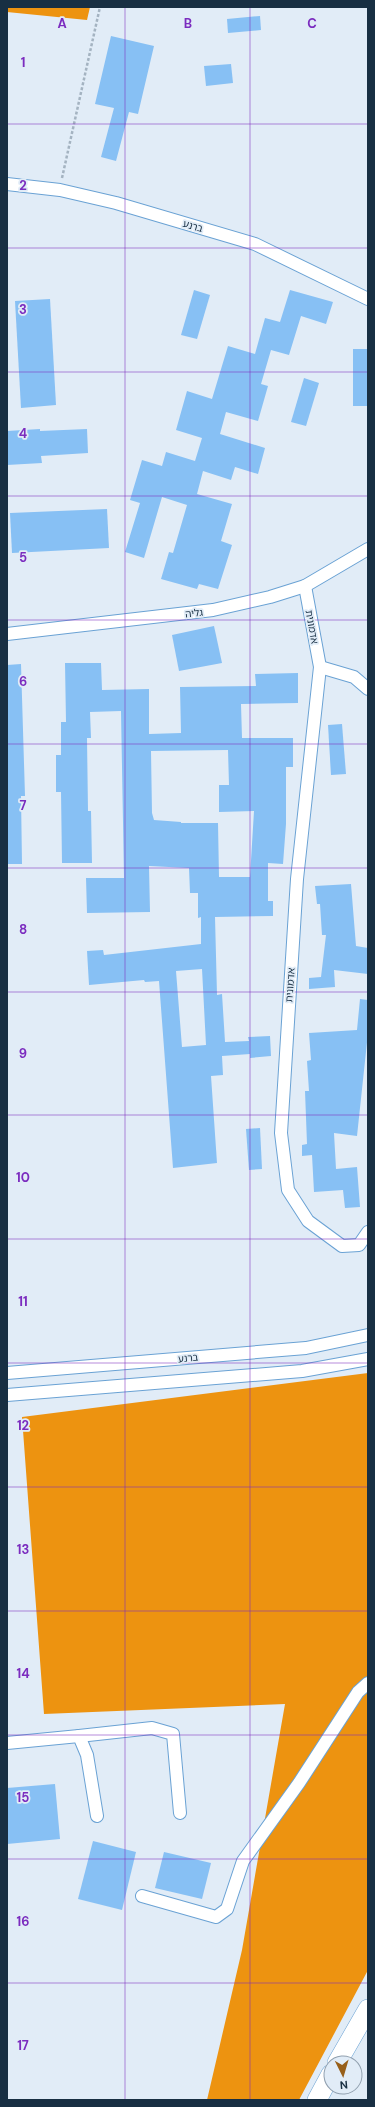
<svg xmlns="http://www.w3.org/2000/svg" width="375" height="2107" font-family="'DM Sans','Noto Sans Hebrew',sans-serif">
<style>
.forest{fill:#ed9310}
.building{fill:#87c0f4;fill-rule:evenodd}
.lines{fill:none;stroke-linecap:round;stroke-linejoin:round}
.minor-casing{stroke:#6aa2d4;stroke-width:14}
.primary-casing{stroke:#6aa2d4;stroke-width:20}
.path{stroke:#a4b3c1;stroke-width:2.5;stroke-dasharray:3 2;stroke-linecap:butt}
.minor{stroke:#fff;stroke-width:12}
.primary{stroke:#fff;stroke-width:19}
.grid{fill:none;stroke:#7b2cbf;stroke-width:1;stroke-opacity:0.55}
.labels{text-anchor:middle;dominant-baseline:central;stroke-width:3.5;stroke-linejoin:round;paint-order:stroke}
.street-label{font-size:10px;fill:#182f43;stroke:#e1ecf7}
.grid-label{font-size:13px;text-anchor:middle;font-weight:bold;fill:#7b2cbf;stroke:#e1ecf7;stroke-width:3.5;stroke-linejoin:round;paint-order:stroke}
</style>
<rect width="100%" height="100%" fill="#e1ecf7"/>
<g class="forest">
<polygon points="7,7 90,7 87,20 7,12"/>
<polygon points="368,1373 368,1970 299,2100 207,2100 242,1950 285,1704 44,1714 22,1417"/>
</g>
<g class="building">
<polygon points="260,16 261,30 228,33 227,19"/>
<polygon points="111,36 154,46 138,114 129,112 116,161 101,157 114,108 95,104"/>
<polygon points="231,64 233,83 206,86 204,66"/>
<polygon points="194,290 210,295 197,339 181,335"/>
<polygon points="290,290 333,302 326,324 301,316 289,355 271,350 261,384 268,386 258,421 226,412 220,434 265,448 258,474 235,467 231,480 203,471 197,494 232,504 221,541 232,545 218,589 199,584 197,589 161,579 169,552 173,553 187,505 162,497 144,558 125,552 140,503 130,500 142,460 162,466 166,452 195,461 202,438 176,430 187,391 212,399 228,346 255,354 265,318 280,322"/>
<polygon points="50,299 56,405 21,408 15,301"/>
<rect x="353" y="349" width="15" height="57"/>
<polygon points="304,378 319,383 306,426 291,422"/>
<polygon points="40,429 40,431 87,429 88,453 41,456 42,463 7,465 7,431"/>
<polygon points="107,509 109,548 12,553 10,513"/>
<polygon points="214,626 222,663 179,671 172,635"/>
<path d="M 65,663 L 101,663 L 102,690 L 149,689 L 149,734 L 181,733 L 180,687 L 256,686 L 255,674 L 298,673 L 298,703 L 241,704 L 242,738 L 293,738 L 293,767 L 286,767 L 286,824 L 283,864 L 268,863 L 268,901 L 273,901 L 273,916 L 215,917 L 217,995 L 222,994 L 225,1042 L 249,1041 L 248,1037 L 270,1036 L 271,1056 L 250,1058 L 250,1054 L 222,1056 L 223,1075 L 211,1076 L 217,1163 L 173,1168 L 159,981 L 145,982 L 144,980 L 89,985 L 87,951 L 103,950 L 104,955 L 201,944 L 201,917 L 198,918 L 198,893 L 190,893 L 189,868 L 149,866 L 150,912 L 87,913 L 86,878 L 124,878 L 121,711 L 90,712 L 91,738 L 87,738 L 88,811 L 91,811 L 92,863 L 62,863 L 61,792 L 56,792 L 56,755 L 61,755 L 61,722 L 66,722 ZM 228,750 L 229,785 L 219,785 L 219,812 L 254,811 L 250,877 L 219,877 L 218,823 L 181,823 L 181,822 L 154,820 L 152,813 L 151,751 ZM 202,969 L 206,1045 L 182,1047 L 176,971 Z"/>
<polygon points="21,664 25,796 21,796 22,864 7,864 7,665"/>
<polygon points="342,724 346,774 331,775 328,725"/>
<polygon points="351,884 356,946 368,948 368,974 334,970 335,987 309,989 309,978 321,977 326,935 322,935 320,904 317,904 315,886"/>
<polygon points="360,999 368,1000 368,1033 357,1136 334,1133 336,1169 357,1167 360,1207 345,1208 343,1190 314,1192 312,1155 302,1156 302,1145 307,1144 305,1091 309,1091 307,1061 311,1060 309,1033 357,1030"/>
<polygon points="260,1128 262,1169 249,1170 246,1129"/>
<polygon points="55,1784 60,1839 7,1844 7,1788"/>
<polygon points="93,1841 136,1852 122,1910 78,1899"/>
<polygon points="164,1852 211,1863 202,1899 155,1888"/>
</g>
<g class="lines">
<defs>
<g id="minor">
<polyline points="7,184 60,190 116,203 255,244 368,299"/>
<polyline points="305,586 320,667 297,879 281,1133 288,1190 308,1221 342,1246 359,1245 368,1232"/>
<polyline points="7,634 213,610 270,597 305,586 368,549"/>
<polyline points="320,667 354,677 368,689"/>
<polyline points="7,1373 306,1348 368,1335"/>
<polyline points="7,1395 302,1371 368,1359"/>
<polyline points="79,1736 152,1728 173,1734 180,1813"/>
<polyline points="7,1743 79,1736 87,1755 97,1816"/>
<polyline points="142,1896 216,1917 227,1909 243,1861 299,1783 358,1692 368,1683"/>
</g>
<g id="primary">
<polyline points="337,2063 368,2009"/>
<polyline points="317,2100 331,2074"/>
</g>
</defs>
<use href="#minor" class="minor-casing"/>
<use href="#primary" class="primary-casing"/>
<polyline class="path" points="62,178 100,7"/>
<use href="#minor" class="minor"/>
<use href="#primary" class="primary"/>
</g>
<path class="grid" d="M 125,7 L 125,2100M 250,7 L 250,2100M 7,124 L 368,124M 7,248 L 368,248M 7,372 L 368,372M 7,496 L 368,496M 7,620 L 368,620M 7,744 L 368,744M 7,868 L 368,868M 7,992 L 368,992M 7,1115 L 368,1115M 7,1239 L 368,1239M 7,1363 L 368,1363M 7,1487 L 368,1487M 7,1611 L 368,1611M 7,1735 L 368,1735M 7,1859 L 368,1859M 7,1983 L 368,1983"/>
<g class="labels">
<g class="street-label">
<text transform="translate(193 226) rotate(16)">ברנע</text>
<text transform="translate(194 613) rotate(-6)">גליה</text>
<text transform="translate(312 627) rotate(80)">אדמונית</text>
<text transform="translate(290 985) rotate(-86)">אדמונית</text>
<text transform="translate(188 1358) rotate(-5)">ברנע</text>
</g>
</g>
<g class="grid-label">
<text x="62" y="28">A</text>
<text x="188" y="28">B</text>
<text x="312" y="28">C</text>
<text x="23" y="67">1</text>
<text x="23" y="190">2</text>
<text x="23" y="314">3</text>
<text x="23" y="438">4</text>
<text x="23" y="562">5</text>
<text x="23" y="686">6</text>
<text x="23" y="810">7</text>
<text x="23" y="934">8</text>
<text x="23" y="1058">9</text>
<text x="23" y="1182">10</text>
<text x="23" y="1306">11</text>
<text x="23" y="1430">12</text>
<text x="23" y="1554">13</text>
<text x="23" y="1678">14</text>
<text x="23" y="1802">15</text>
<text x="23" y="1926">16</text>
<text x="23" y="2050">17</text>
</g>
<rect width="375" height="2107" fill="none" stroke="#182f43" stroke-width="16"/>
<g transform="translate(343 2075) rotate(175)"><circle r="19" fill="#e1ecf7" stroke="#91a0af"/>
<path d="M0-3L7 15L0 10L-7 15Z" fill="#975f19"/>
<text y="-6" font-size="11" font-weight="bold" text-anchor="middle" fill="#182f43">N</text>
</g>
</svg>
